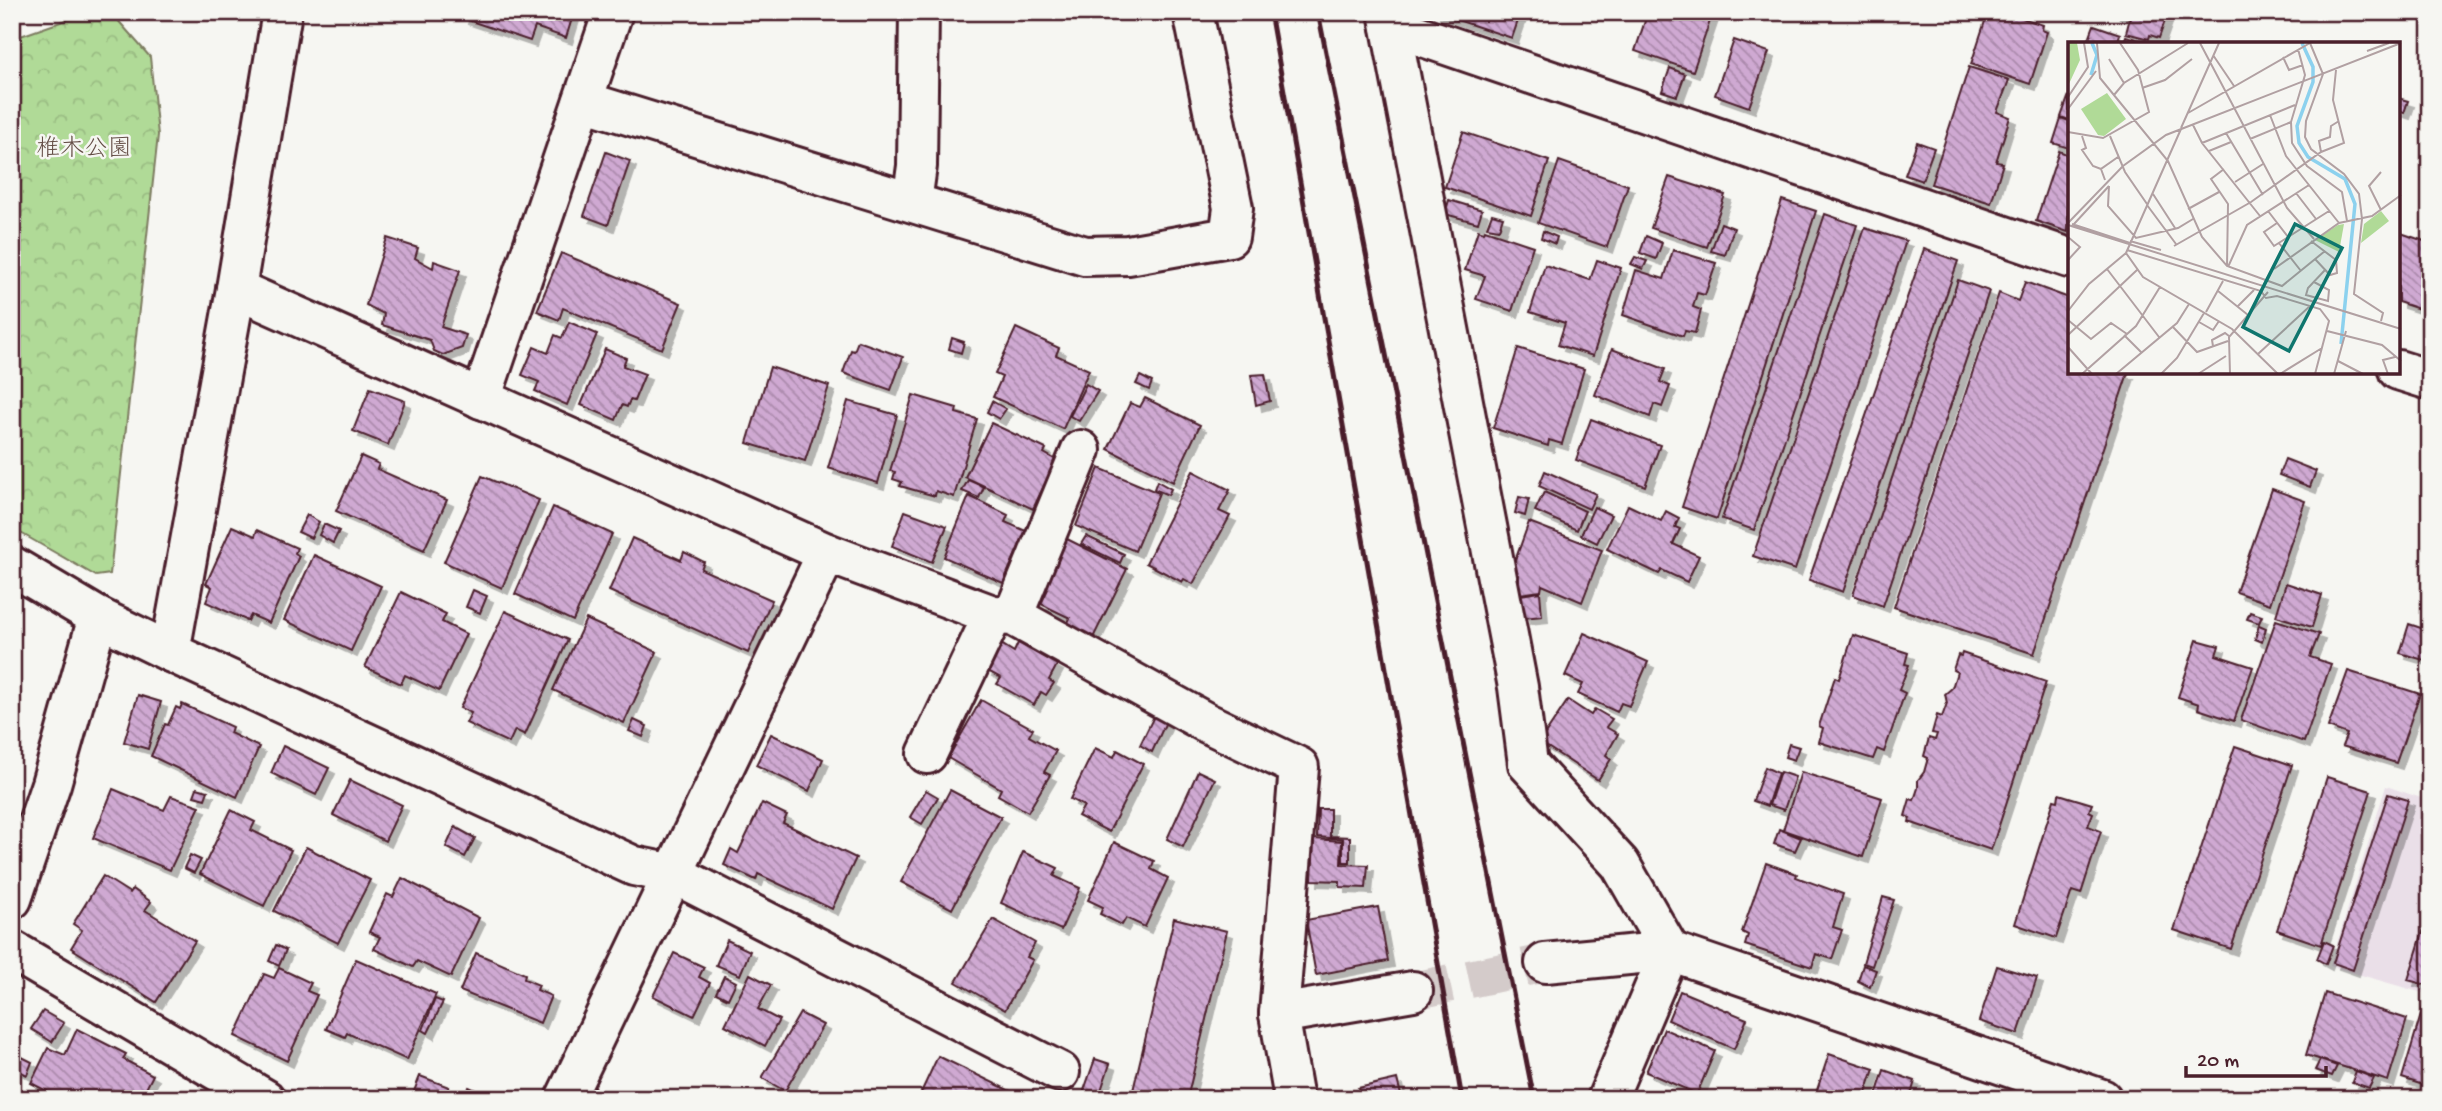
<svg xmlns="http://www.w3.org/2000/svg" width="2442" height="1111" font-family="'Gochi Hand','Klee One',sans-serif">
<style>
.built{fill:#eadfe8}
.park{fill:url(#park-crowns);stroke:#7d7c61;stroke-width:2}
.building{fill:url(#building-back-hatch);stroke:#4a1f2b;stroke-width:2;filter:url(#shadow)}
.lines{fill:none;stroke-linecap:round;stroke-linejoin:round}
.minor-tunnel{stroke:#d4cbca;stroke-width:38;stroke-dasharray:38 19;stroke-linecap:butt}
.minor-casing{stroke:#4a1f2b;stroke-width:44}
.minor{stroke:#f6f6f2;stroke-width:38}
.rail{stroke:#4a1f2b;stroke-width:5}
.labels{text-anchor:middle;dominant-baseline:central;stroke-width:5;stroke-linejoin:round;paint-order:stroke}
.park-label{font-size:24px;fill:#644e46;stroke:#f6f6f2}
.inset-river{fill:none;stroke:#8cd1ee;stroke-width:3.5}
.inset-road{fill:none;stroke:#b1a0a2;stroke-width:2}
.view{fill:#0f766e;fill-opacity:0.15;stroke:#0f766e;stroke-width:3.5}
.inset-edge{fill:none;stroke:#4a1f2b;stroke-width:3.5}
</style>
<defs>
<pattern id="park-crowns" width="20" height="18" patternUnits="userSpaceOnUse" patternTransform="scale(1.75)"><rect width="20" height="18" fill="#b0da97"/><path d="M2 6a3 3 0 1 1 6 0M12 15a3 3 0 1 1 6 0" fill="none" stroke="#99bb82"/></pattern>
<pattern id="building-back-hatch" width="6" height="6" patternUnits="userSpaceOnUse" patternTransform="scale(1.75)"><rect width="6" height="6" fill="#cfa9d2"/><path d="M-1 5l2 2M0 0l6 6M5-1l2 2" fill="none" stroke="#aa89ab"/></pattern>
<filter id="shadow"><feDropShadow dx="6" dy="6" stdDeviation="0" flood-color="#0004"/></filter>
</defs>
<rect width="100%" height="100%" fill="#f6f6f2"/>
<filter id="ink" filterUnits="userSpaceOnUse"><feTurbulence type="fractalNoise" baseFrequency=".0143" numOctaves="2"/><feDisplacementMap in="SourceGraphic" scale="14" xChannelSelector="R" yChannelSelector="G"/><feConvolveMatrix kernelMatrix="1 2 1 2 8 2 1 2 1" color-interpolation-filters="sRGB"/></filter>
<g filter="url(#ink)">
<polygon class="built" points="2386,786 2430,801 2430,995 2330,966"/>
<polygon class="park" points="89,12 116,18 150,57 158,135 110,574 96,576 12,528 12,39"/>
<g class="building">
<polygon points="464,12 574,12 566,38 535,27 530,41 462,18"/>
<polygon points="1433,12 1521,12 1512,38"/>
<polygon points="1648,12 1713,12 1693,71 1635,51"/>
<polygon points="1988,12 2004,12 2043,25 2042,30 2047,32 2030,84 1971,64"/>
<polygon points="2113,12 2168,12 2159,38 2150,35 2149,39 2126,33 2130,18"/>
<polygon points="2094,25 2120,34 2117,44 2087,44"/>
<polygon points="2126,36 2151,44 2123,44"/>
<polygon points="1734,40 1769,52 1749,107 1715,95"/>
<polygon points="1969,67 2009,80 1997,112 2010,117 1996,162 2003,163 1991,203 1931,184"/>
<polygon points="1670,68 1685,74 1677,96 1662,91"/>
<polygon points="2069,95 2069,120 2061,117"/>
<polygon points="2398,98 2408,101 2404,113 2398,111"/>
<polygon points="2061,118 2069,121 2069,148 2053,143"/>
<polygon points="1463,132 1549,161 1531,216 1445,187"/>
<polygon points="1917,142 1934,148 1922,181 1905,175"/>
<polygon points="2059,151 2069,155 2068,232 2036,221"/>
<polygon points="606,152 630,161 608,225 584,216"/>
<polygon points="1559,161 1628,185 1607,247 1538,223"/>
<polygon points="1669,177 1725,195 1707,247 1651,228"/>
<polygon points="1449,200 1482,210 1478,223 1445,214"/>
<polygon points="1782,200 1816,211 1717,519 1682,507"/>
<polygon points="1492,214 1503,217 1499,229 1487,227"/>
<polygon points="1825,214 1857,225 1754,530 1722,519"/>
<polygon points="1721,223 1734,228 1725,255 1711,251"/>
<polygon points="1865,228 1906,241 1795,570 1753,556"/>
<polygon points="1478,230 1484,232 1485,230 1533,246 1512,311 1476,299 1485,276 1465,270"/>
<polygon points="1543,231 1557,237 1555,244 1541,238"/>
<polygon points="2398,232 2430,243 2430,276 2419,309 2398,302"/>
<polygon points="1646,236 1662,243 1656,259 1640,253"/>
<polygon points="387,238 418,248 415,258 433,268 434,261 460,270 441,327 466,335 462,348 443,355 434,351 430,340 382,325 384,314 366,305"/>
<polygon points="1924,249 1958,261 1843,592 1809,580"/>
<polygon points="1673,250 1716,263 1705,295 1697,293 1693,307 1701,310 1695,333 1685,331 1683,336 1623,315 1636,270 1664,279"/>
<polygon points="561,253 681,303 662,349 563,308 559,320 537,311"/>
<polygon points="1635,257 1647,261 1643,269 1631,264"/>
<polygon points="1597,260 1621,268 1593,356 1558,345 1565,323 1530,312 1545,265 1590,280"/>
<polygon points="1958,280 1989,291 1883,606 1853,595"/>
<polygon points="2025,282 2069,298 2069,373 2128,373 2034,654 1894,607 1999,293 2018,301"/>
<polygon points="569,322 597,334 567,405 535,391 539,382 522,375 534,347 548,353 555,335 562,338"/>
<polygon points="1016,328 1059,348 1056,355 1089,370 1063,429 993,397 1002,377 995,374"/>
<polygon points="952,338 964,342 961,353 949,349"/>
<polygon points="858,341 903,357 891,390 843,373 851,350 854,351"/>
<polygon points="1518,348 1584,369 1562,444 1549,440 1548,446 1493,428"/>
<polygon points="605,349 626,358 623,366 645,374 634,401 630,400 627,407 622,405 616,420 581,405"/>
<polygon points="1612,349 1665,369 1660,382 1670,386 1662,407 1654,404 1650,417 1595,395"/>
<polygon points="770,367 829,386 805,461 747,443"/>
<polygon points="1265,374 1270,401 1256,405 1251,375"/>
<polygon points="1140,376 1152,382 1149,390 1136,384"/>
<polygon points="1086,384 1098,391 1079,421 1070,416"/>
<polygon points="370,388 405,401 388,445 353,431"/>
<polygon points="913,395 957,408 956,413 977,419 954,497 936,491 935,496 900,486 902,482 893,479 895,472 890,471"/>
<polygon points="1145,398 1200,425 1173,482 1108,449 1130,403 1140,407"/>
<polygon points="848,401 897,415 878,483 828,468"/>
<polygon points="992,401 1006,409 999,419 987,412"/>
<polygon points="1591,419 1660,445 1645,486 1576,460"/>
<polygon points="991,423 1046,449 1044,453 1056,460 1033,509 965,477"/>
<polygon points="361,456 379,464 377,469 447,500 424,550 336,511"/>
<polygon points="2285,459 2316,471 2310,487 2279,475"/>
<polygon points="1099,468 1159,493 1135,551 1076,526"/>
<polygon points="1193,471 1230,490 1219,511 1230,516 1193,584 1184,579 1182,582 1146,563"/>
<polygon points="1545,471 1596,494 1589,509 1539,486"/>
<polygon points="482,476 539,500 502,588 444,562"/>
<polygon points="968,480 984,487 979,498 962,491"/>
<polygon points="1157,481 1171,489 1168,495 1154,489"/>
<polygon points="2272,489 2305,501 2270,604 2236,592"/>
<polygon points="1544,492 1585,511 1577,530 1535,511"/>
<polygon points="969,496 1008,515 1005,522 1026,531 1003,583 944,557"/>
<polygon points="1519,497 1529,499 1525,516 1515,513"/>
<polygon points="1628,505 1661,521 1666,511 1679,518 1675,527 1680,529 1673,544 1699,556 1687,582 1662,570 1659,574 1607,549"/>
<polygon points="553,507 612,534 573,621 515,594"/>
<polygon points="1594,507 1611,515 1597,543 1581,535"/>
<polygon points="905,511 947,526 932,562 892,546"/>
<polygon points="307,515 319,522 311,538 298,532"/>
<polygon points="1529,522 1602,550 1582,602 1542,585 1541,591 1519,594 1519,575 1511,572"/>
<polygon points="324,524 339,531 333,543 319,535"/>
<polygon points="232,526 255,536 257,530 297,548 295,553 299,556 269,623 251,615 248,621 206,602 212,587 206,584"/>
<polygon points="1086,536 1124,554 1120,563 1081,544"/>
<polygon points="632,538 681,560 684,552 704,562 701,569 772,600 748,653 609,591"/>
<polygon points="1067,539 1127,569 1093,638 1067,625 1070,618 1041,604 1048,589 1043,587"/>
<polygon points="314,555 381,586 351,651 284,620"/>
<polygon points="2286,583 2322,595 2312,627 2276,616"/>
<polygon points="473,590 487,596 480,613 466,607"/>
<polygon points="401,592 446,614 442,622 466,634 439,691 405,675 401,684 365,667"/>
<polygon points="1540,592 1542,616 1524,618 1520,595"/>
<polygon points="505,611 568,640 525,735 515,730 509,743 466,723 471,713 460,708"/>
<polygon points="2250,612 2262,616 2259,623 2247,619"/>
<polygon points="586,619 657,652 624,723 553,690"/>
<polygon points="2276,620 2319,634 2310,657 2331,664 2304,742 2241,720"/>
<polygon points="2409,624 2430,631 2430,662 2400,653"/>
<polygon points="2259,625 2266,628 2262,642 2255,639"/>
<polygon points="1584,633 1648,662 1629,706 1621,703 1617,712 1578,694 1583,684 1565,676"/>
<polygon points="1853,635 1908,653 1905,664 1909,665 1899,690 1905,693 1884,752 1877,749 1873,759 1819,742 1823,728 1819,726 1835,677 1839,679"/>
<polygon points="2197,640 2219,646 2216,655 2253,667 2234,721 2198,709 2199,704 2178,697"/>
<polygon points="1018,643 1057,665 1049,680 1054,683 1046,695 1041,692 1034,705 997,684 1001,678 986,670 1001,644 1014,652"/>
<polygon points="1962,653 2046,682 1991,850 1909,822 1910,818 1905,816 1910,799 1914,800 1918,788 1918,780 1924,772 1928,758 1924,756 1929,738 1935,740 1937,734 1932,733 1937,715 1942,717 1947,703 1945,694 1952,688 1957,672 1953,670 1958,655 1961,656"/>
<polygon points="2348,671 2420,694 2396,763 2342,746 2347,734 2328,727"/>
<polygon points="138,695 161,702 148,749 124,742"/>
<polygon points="981,700 1033,729 1029,736 1056,751 1044,772 1050,775 1028,812 998,795 1001,789 948,758"/>
<polygon points="1568,700 1591,715 1595,709 1612,719 1606,727 1618,734 1606,755 1611,759 1598,780 1540,742"/>
<polygon points="182,704 232,727 230,733 259,747 237,797 151,756 165,724 168,725 176,707 180,709"/>
<polygon points="1154,716 1166,722 1152,752 1140,745"/>
<polygon points="634,720 647,726 643,737 629,731"/>
<polygon points="771,734 823,759 809,791 756,765"/>
<polygon points="1789,744 1799,747 1794,760 1785,757"/>
<polygon points="283,746 329,768 316,795 271,773"/>
<polygon points="2235,746 2292,765 2231,949 2174,930"/>
<polygon points="1095,748 1114,757 1117,750 1143,764 1109,832 1078,816 1084,806 1070,799"/>
<polygon points="1765,767 1778,773 1767,806 1753,801"/>
<polygon points="1198,771 1215,779 1183,847 1167,839"/>
<polygon points="1780,772 1795,777 1784,810 1769,805"/>
<polygon points="1801,772 1882,798 1863,857 1783,830"/>
<polygon points="2327,777 2371,791 2321,945 2277,930"/>
<polygon points="350,780 402,805 385,841 333,815"/>
<polygon points="197,788 208,791 205,799 194,796"/>
<polygon points="113,789 164,810 171,796 200,806 170,870 93,838"/>
<polygon points="926,790 938,797 922,824 910,817"/>
<polygon points="950,790 1001,817 952,909 901,882"/>
<polygon points="2059,794 2092,804 2089,811 2093,813 2088,826 2101,831 2081,894 2072,891 2056,938 2015,924 2054,800 2058,801"/>
<polygon points="2388,794 2408,800 2353,970 2333,963"/>
<polygon points="762,803 787,815 783,823 856,858 832,909 758,874 756,880 724,865 731,849 738,853"/>
<polygon points="1318,809 1330,809 1330,836 1350,837 1350,862 1343,862 1343,839 1317,837"/>
<polygon points="231,810 255,822 251,830 291,850 264,906 200,874"/>
<polygon points="455,827 475,838 465,857 446,847"/>
<polygon points="1779,829 1801,838 1795,851 1774,844"/>
<polygon points="1314,839 1342,841 1341,864 1368,865 1366,888 1340,887 1340,881 1312,880"/>
<polygon points="1114,842 1154,861 1151,869 1168,878 1145,927 1126,918 1122,925 1100,914 1103,907 1088,900"/>
<polygon points="306,847 370,880 338,943 274,911"/>
<polygon points="1023,852 1058,868 1054,876 1080,888 1061,930 1001,903"/>
<polygon points="190,855 201,860 194,873 184,868"/>
<polygon points="1766,863 1797,874 1796,877 1843,894 1833,927 1842,930 1832,959 1816,954 1812,967 1745,945 1748,935 1742,932"/>
<polygon points="103,876 130,893 133,889 151,902 145,910 195,941 156,1002 71,948 82,930 73,924"/>
<polygon points="402,878 479,918 451,977 417,961 413,967 374,949 380,937 369,932 387,894 393,897"/>
<polygon points="1883,897 1894,900 1872,966 1863,963"/>
<polygon points="1378,907 1388,961 1316,975 1306,920"/>
<polygon points="2430,909 2430,986 2408,980"/>
<polygon points="1174,918 1227,931 1187,1099 1131,1099"/>
<polygon points="993,919 1035,943 1027,957 1033,960 1005,1010 956,982"/>
<polygon points="727,940 750,951 740,975 716,965"/>
<polygon points="2324,941 2333,945 2326,964 2317,959"/>
<polygon points="276,945 286,950 279,966 269,961"/>
<polygon points="476,953 525,974 524,979 539,985 537,990 551,996 540,1023 460,991"/>
<polygon points="674,953 704,967 699,977 710,983 694,1016 653,996"/>
<polygon points="356,959 436,994 407,1060 347,1033 345,1037 326,1029"/>
<polygon points="1863,965 1876,970 1870,987 1858,981"/>
<polygon points="1997,966 2037,978 2018,1034 1979,1021"/>
<polygon points="279,968 311,983 307,991 317,995 287,1061 235,1036 264,974 274,978"/>
<polygon points="750,974 771,985 758,1009 779,1020 765,1046 725,1025"/>
<polygon points="724,976 736,982 728,999 716,993"/>
<polygon points="1680,991 1747,1019 1734,1049 1668,1020"/>
<polygon points="2325,993 2407,1019 2388,1081 2306,1055"/>
<polygon points="435,999 443,1002 428,1033 423,1030"/>
<polygon points="2423,1008 2430,1010 2430,1076 2427,1075 2423,1085 2402,1078"/>
<polygon points="43,1011 64,1023 52,1042 31,1029"/>
<polygon points="800,1013 823,1025 785,1091 762,1078"/>
<polygon points="77,1029 126,1054 123,1059 153,1075 141,1099 62,1099 31,1083 48,1048 65,1055"/>
<polygon points="1664,1029 1715,1051 1697,1094 1646,1072"/>
<polygon points="1829,1054 1874,1069 1864,1099 1814,1099"/>
<polygon points="18,1055 32,1062 27,1075 12,1067"/>
<polygon points="938,1056 1027,1099 918,1099"/>
<polygon points="1095,1059 1110,1064 1098,1099 1081,1099"/>
<polygon points="2320,1060 2337,1066 2332,1076 2315,1070"/>
<polygon points="1884,1070 1915,1081 1910,1098 1875,1099"/>
<polygon points="2356,1071 2374,1078 2369,1088 2352,1082"/>
<polygon points="420,1076 449,1087 446,1094 459,1099 411,1099"/>
<polygon points="1397,1079 1402,1099 1333,1099 1360,1093 1358,1088"/>
<polygon points="469,1087 495,1099 464,1099"/>
<polygon points="1644,1090 1666,1099 1641,1099"/>
</g>
<g class="lines">
<polyline class="minor-tunnel" points="1413,991 1545,963"/>
<defs>
<g id="minor">
<polyline points="1388,12 1518,687 1528,764 1620,864 1670,951 1607,1099"/>
<polyline points="1391,26 2069,258"/>
<polyline points="583,101 1085,256 1128,255 1229,237 1233,208 1193,12"/>
<polyline points="912,202 917,166 919,12"/>
<polyline points="236,289 827,553 993,615 1013,616 1207,723 1299,767 1279,1014 1294,1099"/>
<polyline points="2398,370 2430,380"/>
<polyline points="481,399 613,12"/>
<polyline points="12,566 98,617 170,652 634,866 674,874 1060,1072"/>
<polyline points="1013,616 1081,450"/>
<polyline points="170,652 236,289 282,12"/>
<polyline points="927,754 993,615"/>
<polyline points="12,899 51,784 98,617"/>
<polyline points="12,950 265,1099"/>
<polyline points="1545,963 1670,951 2102,1099"/>
<polyline points="1279,1014 1413,991"/>
<polyline points="565,1099 827,553"/>
</g>
</defs>
<use href="#minor" class="minor-casing"/>
<use href="#minor" class="minor"/>
<g class="rail">
<polyline points="1270,12 1462,1099"/>
<polyline points="1318,12 1534,1099"/>
</g>
</g>
</g>
<g class="labels">
<g class="park-label">
<text x="84" y="150">椎木公園</text>
</g>
</g>
<g transform="translate(2068 42)">
<rect width="332" height="332" fill="#f6f6f2"/>
<path d="M 0,1 L 9,1 L 12,18 L 0,44 ZM 313,169 L 321,179 L 293,201 L 296,182 Z" fill="#b0da97"/>
<path d="M 276,182 L 271,210 L 247,198 L 270,183 Z" fill="#b0da97"/>
<path d="M 39,51 L 58,77 L 36,94 L 30,93 L 13,67 Z" fill="#b0da97"/>
<path class="inset-river" d="M 234,1 L 245,25 L 245,40 L 229,84 L 231,101 L 240,115 L 277,137 L 287,162 L 273,302M 23,33 L 29,13 L 24,1"/>
<path class="inset-road" d="M 29,1 L 32,36 L 100,119 L 134,195 L 159,224 L 214,244 L 257,209M 132,1 L 219,166 L 246,197M 242,1 L 255,32 L 238,79 L 237,95 L 243,107 L 276,132 L 291,152 L 294,177 L 286,252 L 315,271 L 313,279M 230,7 L 237,33 L 223,80 L 224,101 L 239,124 L 274,150 L 279,179M 299,9 L 321,1M 145,13 L 166,44M 215,15 L 221,28 L 235,23M 41,17 L 56,41M 74,46 L 97,38 L 124,17M 46,53 L 56,41 L 120,1M 0,55 L 20,25 L 16,1M 0,67 L 28,29M 120,71 L 242,1M 202,73 L 218,114 L 271,181M 125,83 L 134,101 L 192,174M 113,86 L 151,1M 113,87 L 58,211 L 75,235 L 164,287 L 210,332M 0,90 L 35,96 L 81,70 L 70,28 L 52,1M 158,91 L 195,153M 14,94 L 18,106 L 14,108 L 25,124 L 33,127M 42,94 L 57,130 L 79,162M 182,97 L 223,80M 134,101 L 227,63M 141,109 L 163,100M 253,110 L 251,99 L 262,95 L 263,84 L 271,79M 156,127 L 143,137 L 160,162 L 159,224M 313,130 L 301,144 L 313,168M 37,138 L 33,127 L 50,115M 167,140 L 195,122M 41,144 L 40,164 L 68,196 L 110,186 L 125,177M 228,151 L 248,177M 85,152 L 107,186M 79,163 L 108,202M 120,167 L 151,150M 200,169 L 220,195M 0,181 L 55,124 L 98,93 L 333,1M 209,181 L 196,190 L 206,204 L 261,169M 4,182 L 62,201M 6,182 L 41,144M 0,183 L 333,287M 0,195 L 12,205 L 0,218M 62,199 L 93,208M 243,199 L 268,218 L 269,231 L 262,233 L 247,217M 211,201 L 233,229M 106,204 L 183,160 L 253,110 L 276,101 L 265,58 L 268,28M 59,208 L 193,249 L 198,256 L 209,254 L 252,267 L 261,279 L 247,332M 160,225 L 179,183 L 241,143M 39,227 L 91,295M 206,227 L 271,181 L 304,174 L 333,153M 246,240 L 261,248 L 260,259 L 238,253 L 240,246 L 257,228M 150,249 L 180,273M 170,264 L 186,248M 0,269 L 21,242 L 58,211M 138,270 L 155,239M 0,278 L 23,297 L 43,281 L 59,292M 131,280 L 145,288 L 151,279M 104,284 L 129,310 L 160,299M 259,289 L 314,303 L 333,319M 0,293 L 69,228M 56,293 L 73,310M 145,304 L 144,298 L 157,291 L 161,294M 0,305 L 24,332M 190,312 L 242,264M 270,319 L 295,332M 14,332 L 68,284 L 92,245M 48,332 L 109,281 L 121,262M 93,332 L 109,316 L 136,271M 130,332 L 158,314M 162,332 L 161,295 L 200,250M 212,332 L 254,306M 266,332 L 278,289M 320,332 L 315,318 L 327,315"/>
<path class="view" d="M 227,182 L 274,206 L 221,309 L 175,285 Z"/>
<rect width="332" height="332" class="inset-edge"/>
</g>
<rect width="2442" height="1111" fill="none" stroke="#f6f6f2" stroke-width="42"/>
<rect x="21" y="21" width="2400" height="1069" fill="none" stroke="#4a1f2b" stroke-width="2.5" filter="url(#ink)"/>
<path d="M2186 1066v10h140v-10" fill="none" stroke="#4a1f2b" stroke-width="3.5"/>
<text x="2197" y="1066" font-size="21" fill="#4a1f2b" stroke="#f6f6f2" stroke-width="5" paint-order="stroke">20 m</text>
</svg>
